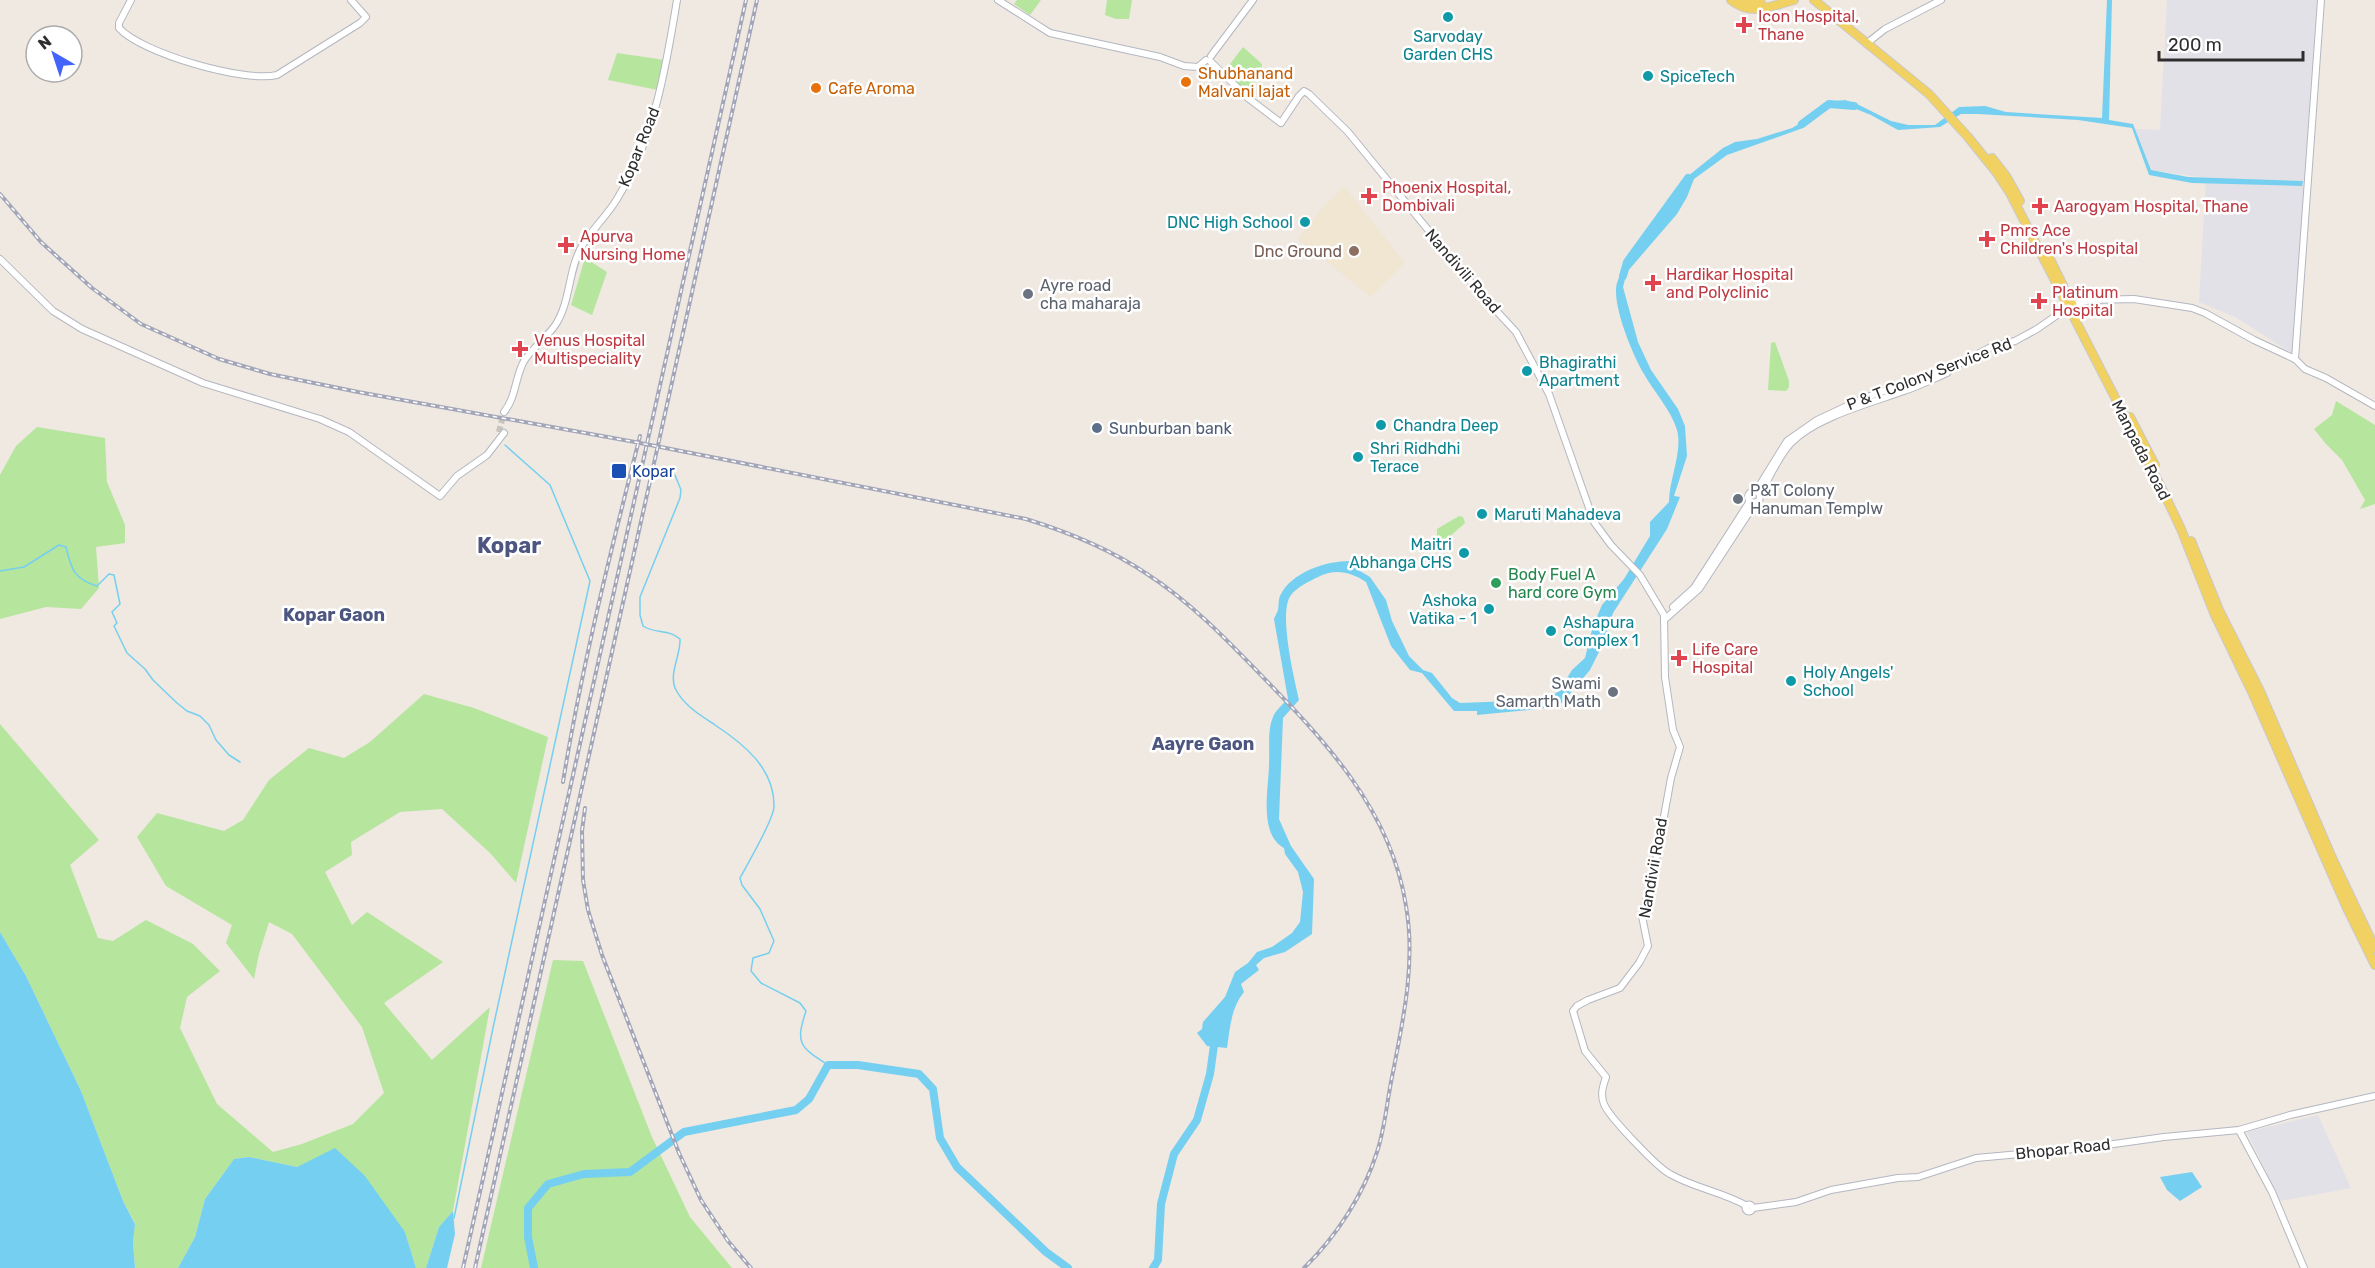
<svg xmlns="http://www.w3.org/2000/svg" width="2375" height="1268" font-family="Rubik,sans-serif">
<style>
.industrial{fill:#e3e1e8}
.education{fill:#f0e6d1}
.green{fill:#b6e59e}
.water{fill:#75cff0}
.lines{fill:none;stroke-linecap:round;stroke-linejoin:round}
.stream{stroke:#75cff0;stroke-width:1.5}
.river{stroke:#75cff0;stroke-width:8}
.minor-tunnel{stroke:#c8c4bd;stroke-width:6;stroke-dasharray:6 3;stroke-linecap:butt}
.minor-casing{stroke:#b4b7c1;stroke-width:8}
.major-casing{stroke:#c9c9c9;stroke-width:10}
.minor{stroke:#fff;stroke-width:6}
.major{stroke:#f2d163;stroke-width:8}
.rail-casing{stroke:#a3a6b8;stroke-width:4}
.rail{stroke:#fff;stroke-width:1.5;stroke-dasharray:4.5;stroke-linecap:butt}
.culture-dot{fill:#0f9aa8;stroke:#fff;stroke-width:2}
.health-dot{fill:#e0444e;stroke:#fff;stroke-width:2}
.food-dot{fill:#e8710a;stroke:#fff;stroke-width:2}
.education-dot{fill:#8d6e63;stroke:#fff;stroke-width:2}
.worship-dot{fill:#6b7280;stroke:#fff;stroke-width:2}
.service-dot{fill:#5c6f8a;stroke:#fff;stroke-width:2}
.transit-dot{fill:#1a4fb4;stroke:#fff;stroke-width:2}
.leisure-dot{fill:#2e9e5b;stroke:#fff;stroke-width:2}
.labels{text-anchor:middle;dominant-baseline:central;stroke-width:5;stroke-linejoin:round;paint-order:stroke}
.health-label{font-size:16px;fill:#be3a42;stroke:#fff;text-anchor:start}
.culture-label{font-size:16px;fill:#0d838f;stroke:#fff;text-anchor:start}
.food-label{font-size:16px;fill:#c56008;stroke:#fff;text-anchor:start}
.street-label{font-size:16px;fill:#2e2e2e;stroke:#fff}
.education-label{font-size:16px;fill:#785e54;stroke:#fff;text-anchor:end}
.worship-label{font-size:16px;fill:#5b616d;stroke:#fff;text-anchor:start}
.service-label{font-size:16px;fill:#4e5e75;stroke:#fff;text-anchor:start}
.transit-label{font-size:16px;fill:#164399;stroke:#fff;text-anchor:start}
.leisure-label{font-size:16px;fill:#27864d;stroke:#fff;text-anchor:start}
.neighbourhood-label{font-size:18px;font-weight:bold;fill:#4d5680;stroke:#fff}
.district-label{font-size:22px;font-weight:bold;fill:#4d5680;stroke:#fff}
</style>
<rect width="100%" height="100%" fill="#efe9e1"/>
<g class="industrial">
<polygon points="2167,0 2320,0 2293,354 2235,317 2199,302 2206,178 2151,170 2145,160 2135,129 2160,130"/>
<polygon points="2318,1115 2351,1188 2280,1201 2247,1132"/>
</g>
<polygon class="education" points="1344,186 1405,263 1371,297 1298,239 1321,209"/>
<g class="green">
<polygon points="1017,0 1041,0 1030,15 1014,4"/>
<polygon points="1107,0 1132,0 1129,19 1116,19 1105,15"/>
<path d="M 1243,47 L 1262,64 C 1262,76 1255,84 1244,89 L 1224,72 Z"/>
<polygon points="617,53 665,60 658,90 608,80"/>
<polygon points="585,258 607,272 592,315 571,305"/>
<polygon points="1775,342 1789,381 1789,387 1786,391 1768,390 1771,343"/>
<polygon points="2336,401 2375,425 2375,504 2360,509 2365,500 2342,460 2326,444 2314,429 2332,415"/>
<polygon points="37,427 105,438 107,482 125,525 125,543 96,547 99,588 81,609 46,607 0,619 0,475 16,446"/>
<polygon points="1459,516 1463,517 1465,523 1447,539 1440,541 1437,536 1437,529"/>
<polygon points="424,694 474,708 548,737 516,883 490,853 442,809 400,812 351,842 352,855 325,872 352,925 367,912 443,962 384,1003 432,1060 490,1007 453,1211 439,1227 426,1268 416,1268 405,1232 335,1149 297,1167 249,1157 234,1159 205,1199 195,1237 178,1268 135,1268 133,1242 135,1223 123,1201 81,1091 26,976 0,932 0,724 99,840 70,865 98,938 113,941 146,920 193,944 220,971 187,997 180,1028 217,1104 273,1152 302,1144 353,1124 384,1093 362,1027 292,934 269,922 259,954 254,979 226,943 232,925 166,886 137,837 157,813 224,831 243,820 269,780 309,748 344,758 370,742"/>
<polygon points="553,960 583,961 652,1137 690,1217 732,1268 481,1268"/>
</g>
<g class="water">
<path d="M 2107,0 L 2112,0 L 2109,120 L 2133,124 L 2151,170 L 2188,177 L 2303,181 L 2302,186 L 2192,183 L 2149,175 L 2132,128 L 2078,120 L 1978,114 L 1961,114 L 1940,127 L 1898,130 L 1871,115 L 1846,105 L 1838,104 L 1830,107 L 1803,128 L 1727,155 L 1694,179 L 1687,197 L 1677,214 L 1627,272 L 1623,287 L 1638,342 L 1651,370 L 1678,409 L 1685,426 L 1687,456 L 1674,496 L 1680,497 L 1667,529 L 1613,613 L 1604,642 L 1590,670 L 1562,703 L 1540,709 L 1477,715 L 1477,711 L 1454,711 L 1422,673 L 1410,670 L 1391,646 L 1366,582 C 1351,572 1335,568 1318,577 C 1310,581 1297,587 1291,595 C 1278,612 1294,677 1299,700 L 1283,718 L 1279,819 L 1291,846 L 1314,879 L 1312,934 L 1285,952 L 1264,958 L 1256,965 L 1259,970 L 1241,984 L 1244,992 C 1231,1008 1230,1028 1227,1048 L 1207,1046 L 1197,1033 L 1202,1029 L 1203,1022 L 1225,997 L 1235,972 L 1248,963 L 1257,952 L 1272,947 L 1292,933 L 1300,922 L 1303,892 L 1298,872 L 1285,854 L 1284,848 C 1258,834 1269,787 1269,764 C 1270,749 1267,731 1273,717 C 1275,711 1283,704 1288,699 L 1274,619 C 1275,616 1277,613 1278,610 C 1279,606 1278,601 1280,596 C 1291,572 1326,561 1350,561 L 1355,568 L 1370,577 L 1386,600 L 1392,621 L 1409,656 L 1423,670 L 1432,673 L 1452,698 L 1460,703 L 1536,700 L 1550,697 L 1559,691 L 1572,670 L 1585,658 L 1593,626 L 1602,605 L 1624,579 L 1650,536 L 1650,522 L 1669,502 C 1669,479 1683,451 1677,430 C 1671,410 1654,392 1644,374 C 1633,356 1611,303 1617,283 C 1622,266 1648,237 1658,222 L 1665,215 L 1688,176 L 1723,148 L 1735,142 L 1757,139 L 1792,128 L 1811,117 L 1826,105 L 1836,101 L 1845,100 L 1855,103 L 1891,121 L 1908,125 L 1935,125 L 1959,107 L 1985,106 L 2006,112 L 2102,118 Z"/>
<polygon points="0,932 26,976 81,1091 123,1201 135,1224 133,1242 135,1268 0,1268"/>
<polygon points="335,1148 365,1176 405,1232 416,1268 178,1268 195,1237 205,1199 234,1159 249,1157 297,1167"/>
<polygon points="2192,1172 2202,1187 2180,1201 2167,1190 2160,1177"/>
<polygon points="453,1211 455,1234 447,1268 426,1268 439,1227"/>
</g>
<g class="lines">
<g class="stream">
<path d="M 675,475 L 681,490 L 680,498 L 640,597 L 640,615 L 643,626 C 655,634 669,629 680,639 C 681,654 669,673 675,688 C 683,705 700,715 715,725 C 744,744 775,769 774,807 C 773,821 748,863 740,878 L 742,885 L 760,909 L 774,941 L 769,953 L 753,958 L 751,971 L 761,983 L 800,1003 L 806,1011 C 795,1044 800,1047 828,1065"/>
<path d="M 0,571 L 24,567 L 59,545 L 66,547 C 71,569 74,579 97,586 L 109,574 L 114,575 L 120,604 L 112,612 L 117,623 L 114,626 L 127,653 L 145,669 L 153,680 L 177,703 L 187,711 L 200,716 L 209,725 L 216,740 L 229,755 L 240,762"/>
<polyline points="454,1218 493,1028 590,581 550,485 505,445"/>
</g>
<g class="river">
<polyline points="1802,124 1829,104 1854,106"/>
<polyline points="1623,276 1627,262 1688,178"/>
<polyline points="534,1268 528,1237 528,1208 548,1184 584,1174 630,1172 684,1132 796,1110 809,1099 828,1065 858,1065 919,1074 933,1089 940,1138 957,1167 1046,1252 1068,1268"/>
<polyline points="1153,1268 1158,1260 1161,1204 1174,1154 1197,1120 1210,1074 1215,1038"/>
</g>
<polyline class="minor-tunnel" points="499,432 504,412"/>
<defs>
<g id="minor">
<path d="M 131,0 L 119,23 L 119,28 C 141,53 245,83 277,75 L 360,23 L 366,17 L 351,0"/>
<polyline points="998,0 1050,33 1160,57 1184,66 1198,67 1206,60"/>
<polyline points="1866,44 1885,29 1941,0"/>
<polyline points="1211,56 1253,0"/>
<path d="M 1210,61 L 1248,98 L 1281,123 L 1299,96 L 1304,91 L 1309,94 L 1348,132 L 1479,292 L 1516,332 L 1549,394 L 1594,522 L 1611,545 L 1640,575 L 1664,615 L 1665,677 L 1673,730 L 1680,747 L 1671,778 L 1655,866 L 1642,916 L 1648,946 L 1639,963 L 1620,988 L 1588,1000 L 1577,1006 L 1573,1011 L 1585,1051 L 1606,1077 C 1603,1086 1600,1095 1604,1104 C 1608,1116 1658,1168 1670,1174 C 1694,1188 1723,1192 1747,1206"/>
<polyline points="0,259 53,311 82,329 203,383 320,419 349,432 440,496 457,476 487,455 504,433"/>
<polyline points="2295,359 2321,0"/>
<path d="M 504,412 C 516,398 515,377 524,361 C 533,347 547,338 556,324 C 571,300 568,270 582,246 C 592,229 607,216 617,199 C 654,139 666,68 677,0"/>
<polyline points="1756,491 1787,441 1817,420 1864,398 1951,368 1991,347 2015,341 2037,329 2073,304 2091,300 2134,299 2192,308 2205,313 2254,340 2295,359 2305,369 2326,378 2375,406"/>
<circle cx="1754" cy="497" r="6"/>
<path d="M 1760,495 C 1769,478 1778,457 1791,443 C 1816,417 1871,403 1904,391 C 1919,386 1933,379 1947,373 L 1951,368"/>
<polyline points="1673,607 1694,588 1750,501"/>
<polyline points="1664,620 1699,589 1756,502"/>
<polyline points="2239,1130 2272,1192 2304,1268"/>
<circle cx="1749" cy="1208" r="3.5"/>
<polyline points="1753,1208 1796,1202 1831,1190 1898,1178 1918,1177 1976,1158 2085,1148 2164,1137 2239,1130 2290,1115 2375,1096"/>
</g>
<g id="major">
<path d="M 1731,0 C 1753,17 1770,6 1794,0"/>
<polyline points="1740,0 1747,3 1761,3"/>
<polyline points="1814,0 1929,94 1968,137 1997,173 2010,193 2161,487 2181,529 2214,613 2253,694 2346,906 2375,965"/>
<polyline points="1992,158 2006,176 2020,201"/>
<polyline points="2046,251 2078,316"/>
<polyline points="2130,417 2155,465"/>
<polyline points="2191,541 2219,610 2260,691 2333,860 2375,948"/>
</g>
</defs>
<use href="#minor" class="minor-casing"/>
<use href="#major" class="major-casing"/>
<use href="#minor" class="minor"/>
<use href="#major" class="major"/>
<defs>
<g id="rail">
<path d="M 0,194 L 41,242 L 92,288 L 141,324 L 219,359 L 270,374 L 358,392 L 635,442 L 1026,519 C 1068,532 1110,549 1147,574 C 1189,601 1224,637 1258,672 C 1324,740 1391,809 1406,906 C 1416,963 1403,1021 1392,1077 C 1387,1101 1385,1128 1377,1152 C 1364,1194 1336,1237 1304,1268"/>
<path d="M 563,782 C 582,665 611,550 640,436"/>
<polyline points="585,808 582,831 583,880 588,910 602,955 679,1153 701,1200 728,1241 751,1268"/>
<polyline points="463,1268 746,0"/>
<polyline points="475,1268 757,0"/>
</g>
</defs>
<use href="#rail" class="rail-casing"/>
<use href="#rail" class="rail"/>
</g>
<g class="culture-dot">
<circle cx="1448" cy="17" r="6"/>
<circle cx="1648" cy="76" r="6"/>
<circle cx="1305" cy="222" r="6"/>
<circle cx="1527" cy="371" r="6"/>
<circle cx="1381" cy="425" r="6"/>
<circle cx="1358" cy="457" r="6"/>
<circle cx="1482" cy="514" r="6"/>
<circle cx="1464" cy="553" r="6"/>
<circle cx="1489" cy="609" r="6"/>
<circle cx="1551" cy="631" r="6"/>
<circle cx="1791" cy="681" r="6"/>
</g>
<g class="health-dot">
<path d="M1741 16h6v6h6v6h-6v6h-6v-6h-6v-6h6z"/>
<path d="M1366 187h6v6h6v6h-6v6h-6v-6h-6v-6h6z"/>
<path d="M2037 197h6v6h6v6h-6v6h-6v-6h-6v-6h6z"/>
<path d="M1984 230h6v6h6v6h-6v6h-6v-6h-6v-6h6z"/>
<path d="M563 236h6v6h6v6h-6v6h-6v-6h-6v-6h6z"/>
<path d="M1650 274h6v6h6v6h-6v6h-6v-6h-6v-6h6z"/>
<path d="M2036 292h6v6h6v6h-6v6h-6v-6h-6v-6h6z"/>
<path d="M517 340h6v6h6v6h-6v6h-6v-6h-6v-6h6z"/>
<path d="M1676 649h6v6h6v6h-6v6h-6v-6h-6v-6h6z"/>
</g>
<g class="food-dot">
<circle cx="1186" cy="82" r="6"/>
<circle cx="816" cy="88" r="6"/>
</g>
<circle class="education-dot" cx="1354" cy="251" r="6"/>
<g class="worship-dot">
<circle cx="1028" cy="294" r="6"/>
<circle cx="1738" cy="499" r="6"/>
<circle cx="1613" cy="692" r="6"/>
</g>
<circle class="service-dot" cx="1097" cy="428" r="6"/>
<rect class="transit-dot" x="611" y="463" width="16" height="16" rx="3"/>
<circle class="leisure-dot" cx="1496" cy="583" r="6"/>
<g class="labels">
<g class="health-label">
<text x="1758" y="16">Icon Hospital,<tspan x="1758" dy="18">Thane</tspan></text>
<text x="1382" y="187">Phoenix Hospital,<tspan x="1382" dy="18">Dombivali</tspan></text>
<text x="2054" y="206">Aarogyam Hospital, Thane</text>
<text x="2000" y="230">Pmrs Ace<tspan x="2000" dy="18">Children's Hospital</tspan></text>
<text x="580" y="236">Apurva<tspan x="580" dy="18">Nursing Home</tspan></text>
<text x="1666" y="274">Hardikar Hospital<tspan x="1666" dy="18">and Polyclinic</tspan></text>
<text x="2052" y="292">Platinum<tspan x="2052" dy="18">Hospital</tspan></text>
<text x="534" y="340">Venus Hospital<tspan x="534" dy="18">Multispeciality</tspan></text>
<text x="1692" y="649">Life Care<tspan x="1692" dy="18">Hospital</tspan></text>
</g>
<g class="culture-label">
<text x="1448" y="36" text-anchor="middle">Sarvoday<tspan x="1448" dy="18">Garden CHS</tspan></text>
<text x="1660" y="76">SpiceTech</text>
<text x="1293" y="222" text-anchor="end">DNC High School</text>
<text x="1539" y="362">Bhagirathi<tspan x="1539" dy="18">Apartment</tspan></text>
<text x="1393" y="425">Chandra Deep</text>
<text x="1370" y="448">Shri Ridhdhi<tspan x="1370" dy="18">Terace</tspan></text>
<text x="1494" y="514">Maruti Mahadeva</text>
<text x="1452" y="544" text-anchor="end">Maitri<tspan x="1452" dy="18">Abhanga CHS</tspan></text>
<text x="1477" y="600" text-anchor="end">Ashoka<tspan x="1477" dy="18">Vatika - 1</tspan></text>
<text x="1563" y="622">Ashapura<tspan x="1563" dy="18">Complex 1</tspan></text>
<text x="1803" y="672">Holy Angels'<tspan x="1803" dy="18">School</tspan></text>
</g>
<g class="food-label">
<text x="1198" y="73">Shubhanand<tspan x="1198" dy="18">Malvani lajat</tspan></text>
<text x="828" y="88">Cafe Aroma</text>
</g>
<g class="street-label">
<text transform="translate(639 147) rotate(-68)">Kopar Road</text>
<text transform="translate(1463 271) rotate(49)">Nandivili Road</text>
<text transform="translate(1929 374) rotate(-21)">P &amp; T Colony Service Rd</text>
<text transform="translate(2141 450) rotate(63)">Manpada Road</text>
<text transform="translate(1653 868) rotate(-80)">Nandivii Road</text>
<text transform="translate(2063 1149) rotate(-6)">Bhopar Road</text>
</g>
<g class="education-label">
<text x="1342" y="251">Dnc Ground</text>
</g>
<g class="worship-label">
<text x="1040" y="285">Ayre road<tspan x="1040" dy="18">cha maharaja</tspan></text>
<text x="1750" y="490">P&amp;T Colony<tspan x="1750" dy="18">Hanuman Templw</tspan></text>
<text x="1601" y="683" text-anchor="end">Swami<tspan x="1601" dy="18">Samarth Math</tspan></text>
</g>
<g class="service-label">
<text x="1109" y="428">Sunburban bank</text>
</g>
<g class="transit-label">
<text x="632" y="471">Kopar</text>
</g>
<g class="leisure-label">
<text x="1508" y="574">Body Fuel A<tspan x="1508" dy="18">hard core Gym</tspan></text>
</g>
<g class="neighbourhood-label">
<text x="334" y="615">Kopar Gaon</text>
<text x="1203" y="744">Aayre Gaon</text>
</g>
<g class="district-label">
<text x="509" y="545">Kopar</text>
</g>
</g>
<g transform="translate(54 54) rotate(321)"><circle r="28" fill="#ffffff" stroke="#ababab" stroke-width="1.5"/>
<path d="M0-4.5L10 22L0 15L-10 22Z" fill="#4264fb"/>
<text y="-9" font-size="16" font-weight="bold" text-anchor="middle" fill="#2e2e2e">N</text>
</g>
<path d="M2159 51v9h144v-9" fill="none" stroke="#2e2e2e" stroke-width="3"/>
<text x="2168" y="51" font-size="18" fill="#2e2e2e" stroke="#ffffff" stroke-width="4.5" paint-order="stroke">200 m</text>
</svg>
